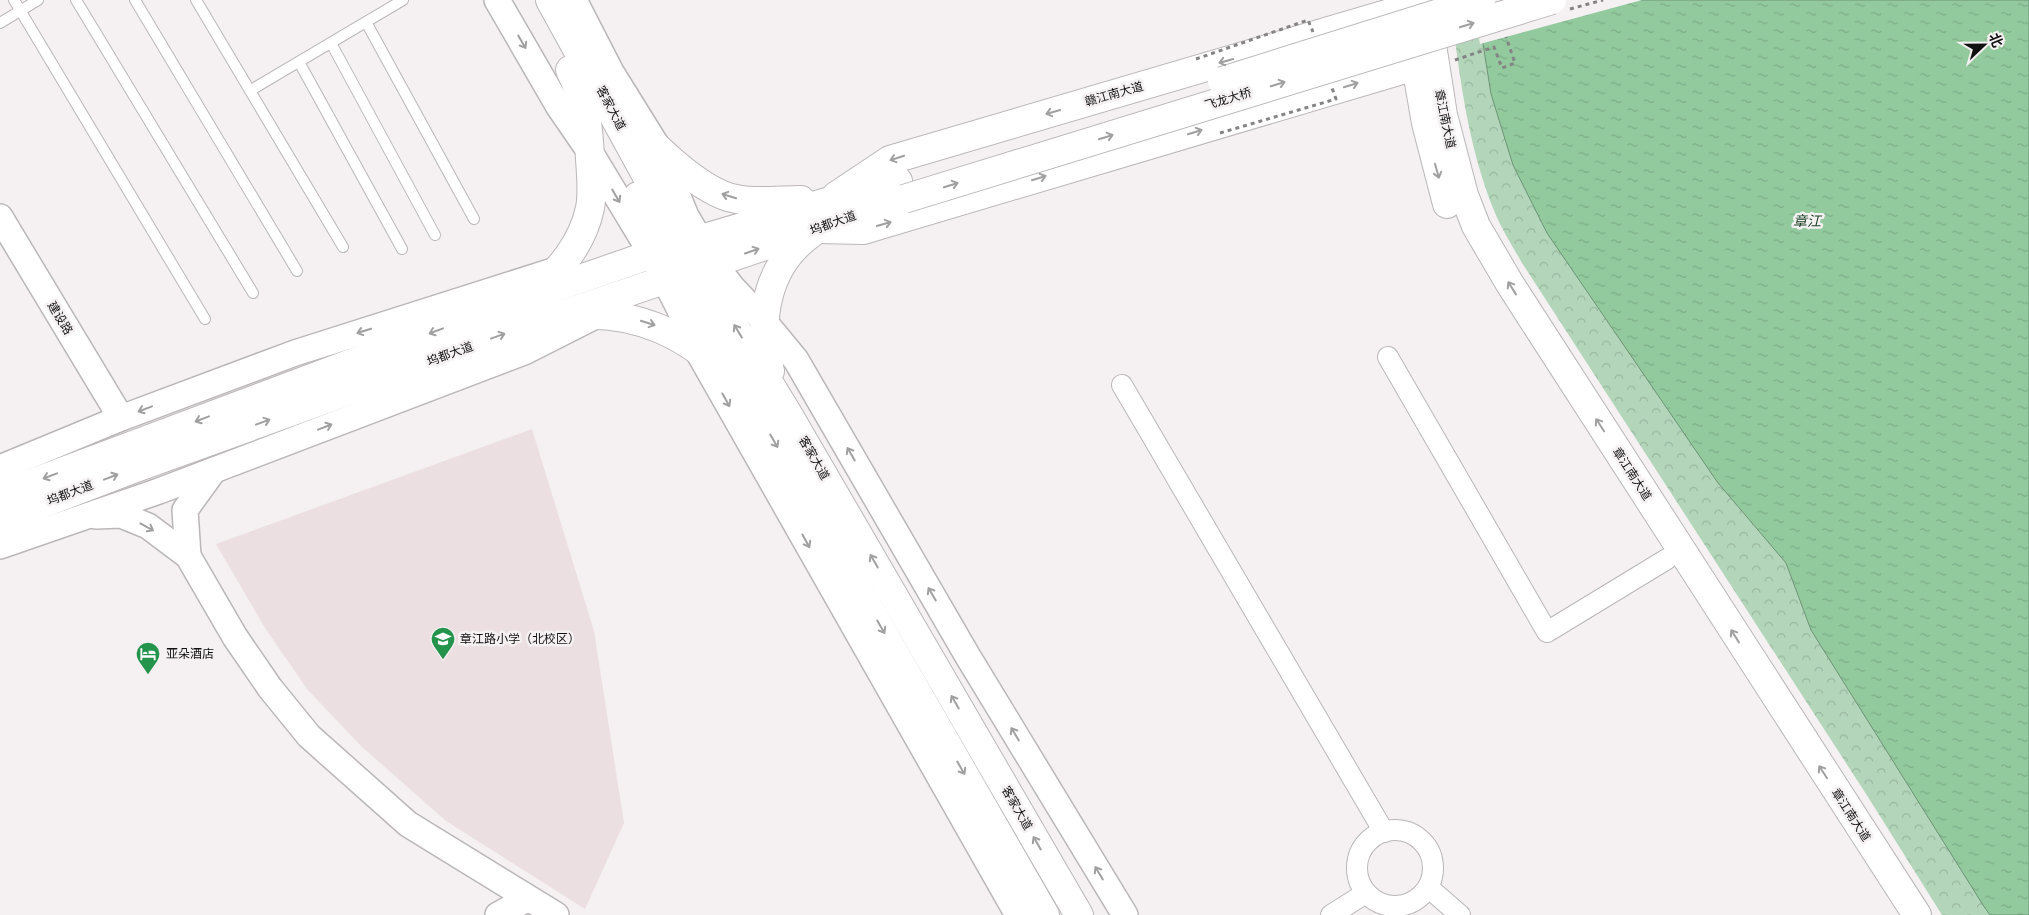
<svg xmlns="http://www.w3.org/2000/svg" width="2029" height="915" font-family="'Fira Sans','Noto Sans SC',sans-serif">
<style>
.built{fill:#ebdfe2}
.park{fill:url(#park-crowns)}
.water{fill:url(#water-ripples);stroke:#6c9274}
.pier{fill:#f5f1f2}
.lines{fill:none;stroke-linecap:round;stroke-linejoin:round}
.service-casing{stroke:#bbb7b8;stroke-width:12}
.minor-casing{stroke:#bbb7b8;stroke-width:22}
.tertiary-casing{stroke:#bbb7b8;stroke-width:28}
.secondary-casing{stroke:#bbb7b8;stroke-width:30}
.primary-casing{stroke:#bbb7b8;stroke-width:30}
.path{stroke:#858383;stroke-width:3;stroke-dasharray:4 4;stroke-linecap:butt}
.service{stroke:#fff;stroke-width:10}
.minor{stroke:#fff;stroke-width:20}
.tertiary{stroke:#fff;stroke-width:25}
.secondary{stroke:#fff;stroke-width:28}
.primary{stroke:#fff;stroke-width:28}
.primary-bridge-casing{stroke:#bbb7b8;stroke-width:30;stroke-linecap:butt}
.path-bridge{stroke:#858383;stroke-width:3;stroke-dasharray:4 4;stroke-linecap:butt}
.primary-bridge{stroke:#fff;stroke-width:28}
.oneway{stroke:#a0a0a0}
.labels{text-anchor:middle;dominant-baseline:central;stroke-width:5;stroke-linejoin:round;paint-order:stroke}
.street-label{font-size:12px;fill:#121111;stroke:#f5f1f2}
.poi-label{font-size:12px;fill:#121111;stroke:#f5f1f2;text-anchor:start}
.water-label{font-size:14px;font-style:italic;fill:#133d20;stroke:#f5f1f2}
</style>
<defs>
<pattern id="park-crowns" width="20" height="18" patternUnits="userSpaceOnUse" patternTransform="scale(1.25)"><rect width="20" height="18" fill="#b3d6ba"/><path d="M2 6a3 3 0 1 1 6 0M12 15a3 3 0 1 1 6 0" fill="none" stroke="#99b79f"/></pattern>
<pattern id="water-ripples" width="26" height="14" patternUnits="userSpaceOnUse" patternTransform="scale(1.25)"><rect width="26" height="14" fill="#92ca9e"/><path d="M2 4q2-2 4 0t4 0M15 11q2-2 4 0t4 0" fill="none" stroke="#7dac87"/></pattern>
</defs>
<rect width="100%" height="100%" fill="#f5f1f2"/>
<polygon class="built" points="532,429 594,631 624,823 585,909 446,821 361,746 307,689 265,628 216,544"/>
<path class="park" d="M 1450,0 L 1476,0 L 1491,94 L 1513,165 L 1718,483 L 1786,563 L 1811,630 L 1990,915 L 1942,915 L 1868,797 L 1522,263 C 1513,247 1502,230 1495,213 C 1467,145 1459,72 1450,0 Z"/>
<polygon class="water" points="1476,0 2029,0 2029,915 1990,915 1983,905 1811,630 1786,563 1718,483 1547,233 1513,165 1491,94"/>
<polygon class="pier" points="1473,0 1642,0 1480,44"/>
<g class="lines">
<defs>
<g id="service">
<polyline points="14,0 205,319"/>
<polyline points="76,0 253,293"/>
<polyline points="135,0 297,271"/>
<polyline points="196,0 343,247"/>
<polyline points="366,22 474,219"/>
<polyline points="0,23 38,0"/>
<polyline points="331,43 435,235"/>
<polyline points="299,62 402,249"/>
<polyline points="251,90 403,0"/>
</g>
<g id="minor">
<polyline points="1388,357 1547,632 1667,559"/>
<polyline points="1122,385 1384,832"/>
<circle cx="1395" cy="868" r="38"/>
<polyline points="1429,888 1460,915"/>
<polyline points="1331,915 1366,893"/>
</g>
<g id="tertiary">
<polyline points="497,0 559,107 590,152 651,253 679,308 696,348 1018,915"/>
<polyline points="574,0 611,72 657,146 686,216 714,264 732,287 763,320 796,360 967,655 1125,915"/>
<polyline points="0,217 121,418"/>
<polyline points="0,468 121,418 295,353 556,270"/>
<polyline points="96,516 121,515 148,526 188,556 185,510 214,470"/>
<polyline points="0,546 159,491 524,352 603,312"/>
<polyline points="188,556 235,637 270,688 309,736 408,824 556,915"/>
<polyline points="498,915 527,899"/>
</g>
<g id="secondary">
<polyline points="1425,0 1443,115 1464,195 1476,226 1510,284 1917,915"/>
<polyline points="1408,19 1426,123 1447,204"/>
<polyline points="836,196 890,160 1407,8"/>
<polyline points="818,229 863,230 1415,66"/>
</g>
<g id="primary">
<polyline points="550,0 684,244 788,414 1079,915"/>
<path d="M 625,113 C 647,140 694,186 728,197 C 751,204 777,200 801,200"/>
<polyline points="638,196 678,276 1045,915"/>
<path d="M 532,292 C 559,273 583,242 590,208 C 593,192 591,175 590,159 C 589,126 585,99 570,70"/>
<path d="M 579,315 C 639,312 686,335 729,376"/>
<path d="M 770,371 C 757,320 766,265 812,233"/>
<polyline points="0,495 522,299 664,250 898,181"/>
<polyline points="0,520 133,469 531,325 904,199"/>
</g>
</defs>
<use href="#service" class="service-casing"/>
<use href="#minor" class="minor-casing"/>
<use href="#tertiary" class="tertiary-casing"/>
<use href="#secondary" class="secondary-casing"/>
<use href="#primary" class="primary-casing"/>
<polyline class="path" points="1455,60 1494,47 1502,68 1515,63 1506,37"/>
<use href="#service" class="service"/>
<use href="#minor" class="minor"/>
<use href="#tertiary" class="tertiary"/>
<use href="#secondary" class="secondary"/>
<use href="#primary" class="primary"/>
<defs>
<g id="primary-bridge">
<polyline points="1222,81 1481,0"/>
<polyline points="904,199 1552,0"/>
</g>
</defs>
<use href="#primary-bridge" class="primary-bridge-casing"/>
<g class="path-bridge">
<polyline points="1570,9 1603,0"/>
<polyline points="1196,59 1308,20 1313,32"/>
<polyline points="1220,133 1336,99 1332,88"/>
</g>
<use href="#primary-bridge" class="primary-bridge"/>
</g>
<defs><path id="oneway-shaft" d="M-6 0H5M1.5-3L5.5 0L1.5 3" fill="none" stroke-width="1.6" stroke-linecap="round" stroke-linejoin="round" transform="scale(1.25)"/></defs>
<g class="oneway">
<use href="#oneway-shaft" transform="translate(1467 25) rotate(-17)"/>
<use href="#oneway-shaft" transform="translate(522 42) rotate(60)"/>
<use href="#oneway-shaft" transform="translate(1226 61) rotate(164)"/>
<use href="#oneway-shaft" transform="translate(1278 84) rotate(-17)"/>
<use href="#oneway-shaft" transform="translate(1351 85) rotate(-17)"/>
<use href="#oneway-shaft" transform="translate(1053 112) rotate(164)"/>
<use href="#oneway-shaft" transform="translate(1195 132) rotate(-17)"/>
<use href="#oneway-shaft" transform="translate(1106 137) rotate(-17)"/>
<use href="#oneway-shaft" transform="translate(897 158) rotate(162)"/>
<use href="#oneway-shaft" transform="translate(1437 171) rotate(74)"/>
<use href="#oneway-shaft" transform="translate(1039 178) rotate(-17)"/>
<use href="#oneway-shaft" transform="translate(951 185) rotate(-17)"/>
<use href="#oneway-shaft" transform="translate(616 196) rotate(60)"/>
<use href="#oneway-shaft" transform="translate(729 196) rotate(-163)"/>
<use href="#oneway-shaft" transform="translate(884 224) rotate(-16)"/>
<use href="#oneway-shaft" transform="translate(752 251) rotate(-19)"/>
<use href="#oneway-shaft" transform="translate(1512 288) rotate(-122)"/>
<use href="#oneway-shaft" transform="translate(648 323) rotate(18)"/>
<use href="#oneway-shaft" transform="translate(364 331) rotate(163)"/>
<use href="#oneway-shaft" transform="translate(436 331) rotate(159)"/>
<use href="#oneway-shaft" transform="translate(738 331) rotate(-121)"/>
<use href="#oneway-shaft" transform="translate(498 336) rotate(-20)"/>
<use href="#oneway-shaft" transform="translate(726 400) rotate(61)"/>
<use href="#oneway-shaft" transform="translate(145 409) rotate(159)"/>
<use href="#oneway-shaft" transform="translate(202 419) rotate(159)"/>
<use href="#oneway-shaft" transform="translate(263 422) rotate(-20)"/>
<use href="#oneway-shaft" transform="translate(1600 425) rotate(-123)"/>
<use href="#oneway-shaft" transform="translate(325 427) rotate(-21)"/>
<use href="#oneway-shaft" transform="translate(774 441) rotate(60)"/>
<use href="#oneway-shaft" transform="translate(851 454) rotate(-120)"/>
<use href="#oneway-shaft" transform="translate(50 476) rotate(159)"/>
<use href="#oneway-shaft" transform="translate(111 477) rotate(-21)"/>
<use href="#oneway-shaft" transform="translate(147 527) rotate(29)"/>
<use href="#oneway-shaft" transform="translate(806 541) rotate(61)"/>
<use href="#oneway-shaft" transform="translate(874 561) rotate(-120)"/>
<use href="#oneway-shaft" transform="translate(932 594) rotate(-120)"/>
<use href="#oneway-shaft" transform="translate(881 627) rotate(60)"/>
<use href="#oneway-shaft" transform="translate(1735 636) rotate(-122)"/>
<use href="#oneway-shaft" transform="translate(955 702) rotate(-120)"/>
<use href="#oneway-shaft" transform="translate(1015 734) rotate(-121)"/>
<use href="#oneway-shaft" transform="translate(961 768) rotate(60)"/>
<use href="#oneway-shaft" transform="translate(1823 772) rotate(-123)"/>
<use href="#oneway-shaft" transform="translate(1037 843) rotate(-120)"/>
<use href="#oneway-shaft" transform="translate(1099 873) rotate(-121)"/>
</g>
<defs>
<symbol id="school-pin" viewBox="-11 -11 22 30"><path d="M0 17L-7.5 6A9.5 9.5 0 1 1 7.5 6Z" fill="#24934c" stroke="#f5f1f2"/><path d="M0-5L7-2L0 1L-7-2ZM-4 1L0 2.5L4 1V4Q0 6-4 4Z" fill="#fff"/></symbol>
<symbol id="hotel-pin" viewBox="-11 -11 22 30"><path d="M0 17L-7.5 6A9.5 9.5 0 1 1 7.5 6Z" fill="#24934c" stroke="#f5f1f2"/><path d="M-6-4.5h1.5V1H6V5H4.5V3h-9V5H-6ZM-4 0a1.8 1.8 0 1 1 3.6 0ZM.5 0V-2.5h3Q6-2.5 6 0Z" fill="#fff"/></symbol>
</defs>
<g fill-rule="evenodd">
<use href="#school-pin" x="429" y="625" width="28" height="38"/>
<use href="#hotel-pin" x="134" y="640" width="28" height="38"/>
</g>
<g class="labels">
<g class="street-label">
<text transform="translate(1114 94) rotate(-16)">赣江南大道</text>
<text transform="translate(1228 99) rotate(-17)">飞龙大桥</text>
<text transform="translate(611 108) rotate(62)">客家大道</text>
<text transform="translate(1445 119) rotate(78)">章江南大道</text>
<text transform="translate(833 223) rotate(-20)">坞都大道</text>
<text transform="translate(60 318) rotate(59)">建设路</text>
<text transform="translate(450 354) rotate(-20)">坞都大道</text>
<text transform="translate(814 458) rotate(60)">客家大道</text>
<text transform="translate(1632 474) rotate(57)">章江南大道</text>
<text transform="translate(70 493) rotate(-21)">坞都大道</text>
<text transform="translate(1017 808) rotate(60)">客家大道</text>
<text transform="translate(1851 815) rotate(57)">章江南大道</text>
</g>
<g class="poi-label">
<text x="460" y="639">章江路小学（北校区）</text>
<text x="166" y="654">亚朵酒店</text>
</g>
<g class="water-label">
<text x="1807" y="221">章江</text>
</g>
</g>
<g transform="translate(1984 45) rotate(68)" stroke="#f5f1f2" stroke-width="4" paint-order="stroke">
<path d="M0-4L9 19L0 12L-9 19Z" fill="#121111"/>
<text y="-8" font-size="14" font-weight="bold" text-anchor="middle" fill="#121111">北</text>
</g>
</svg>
